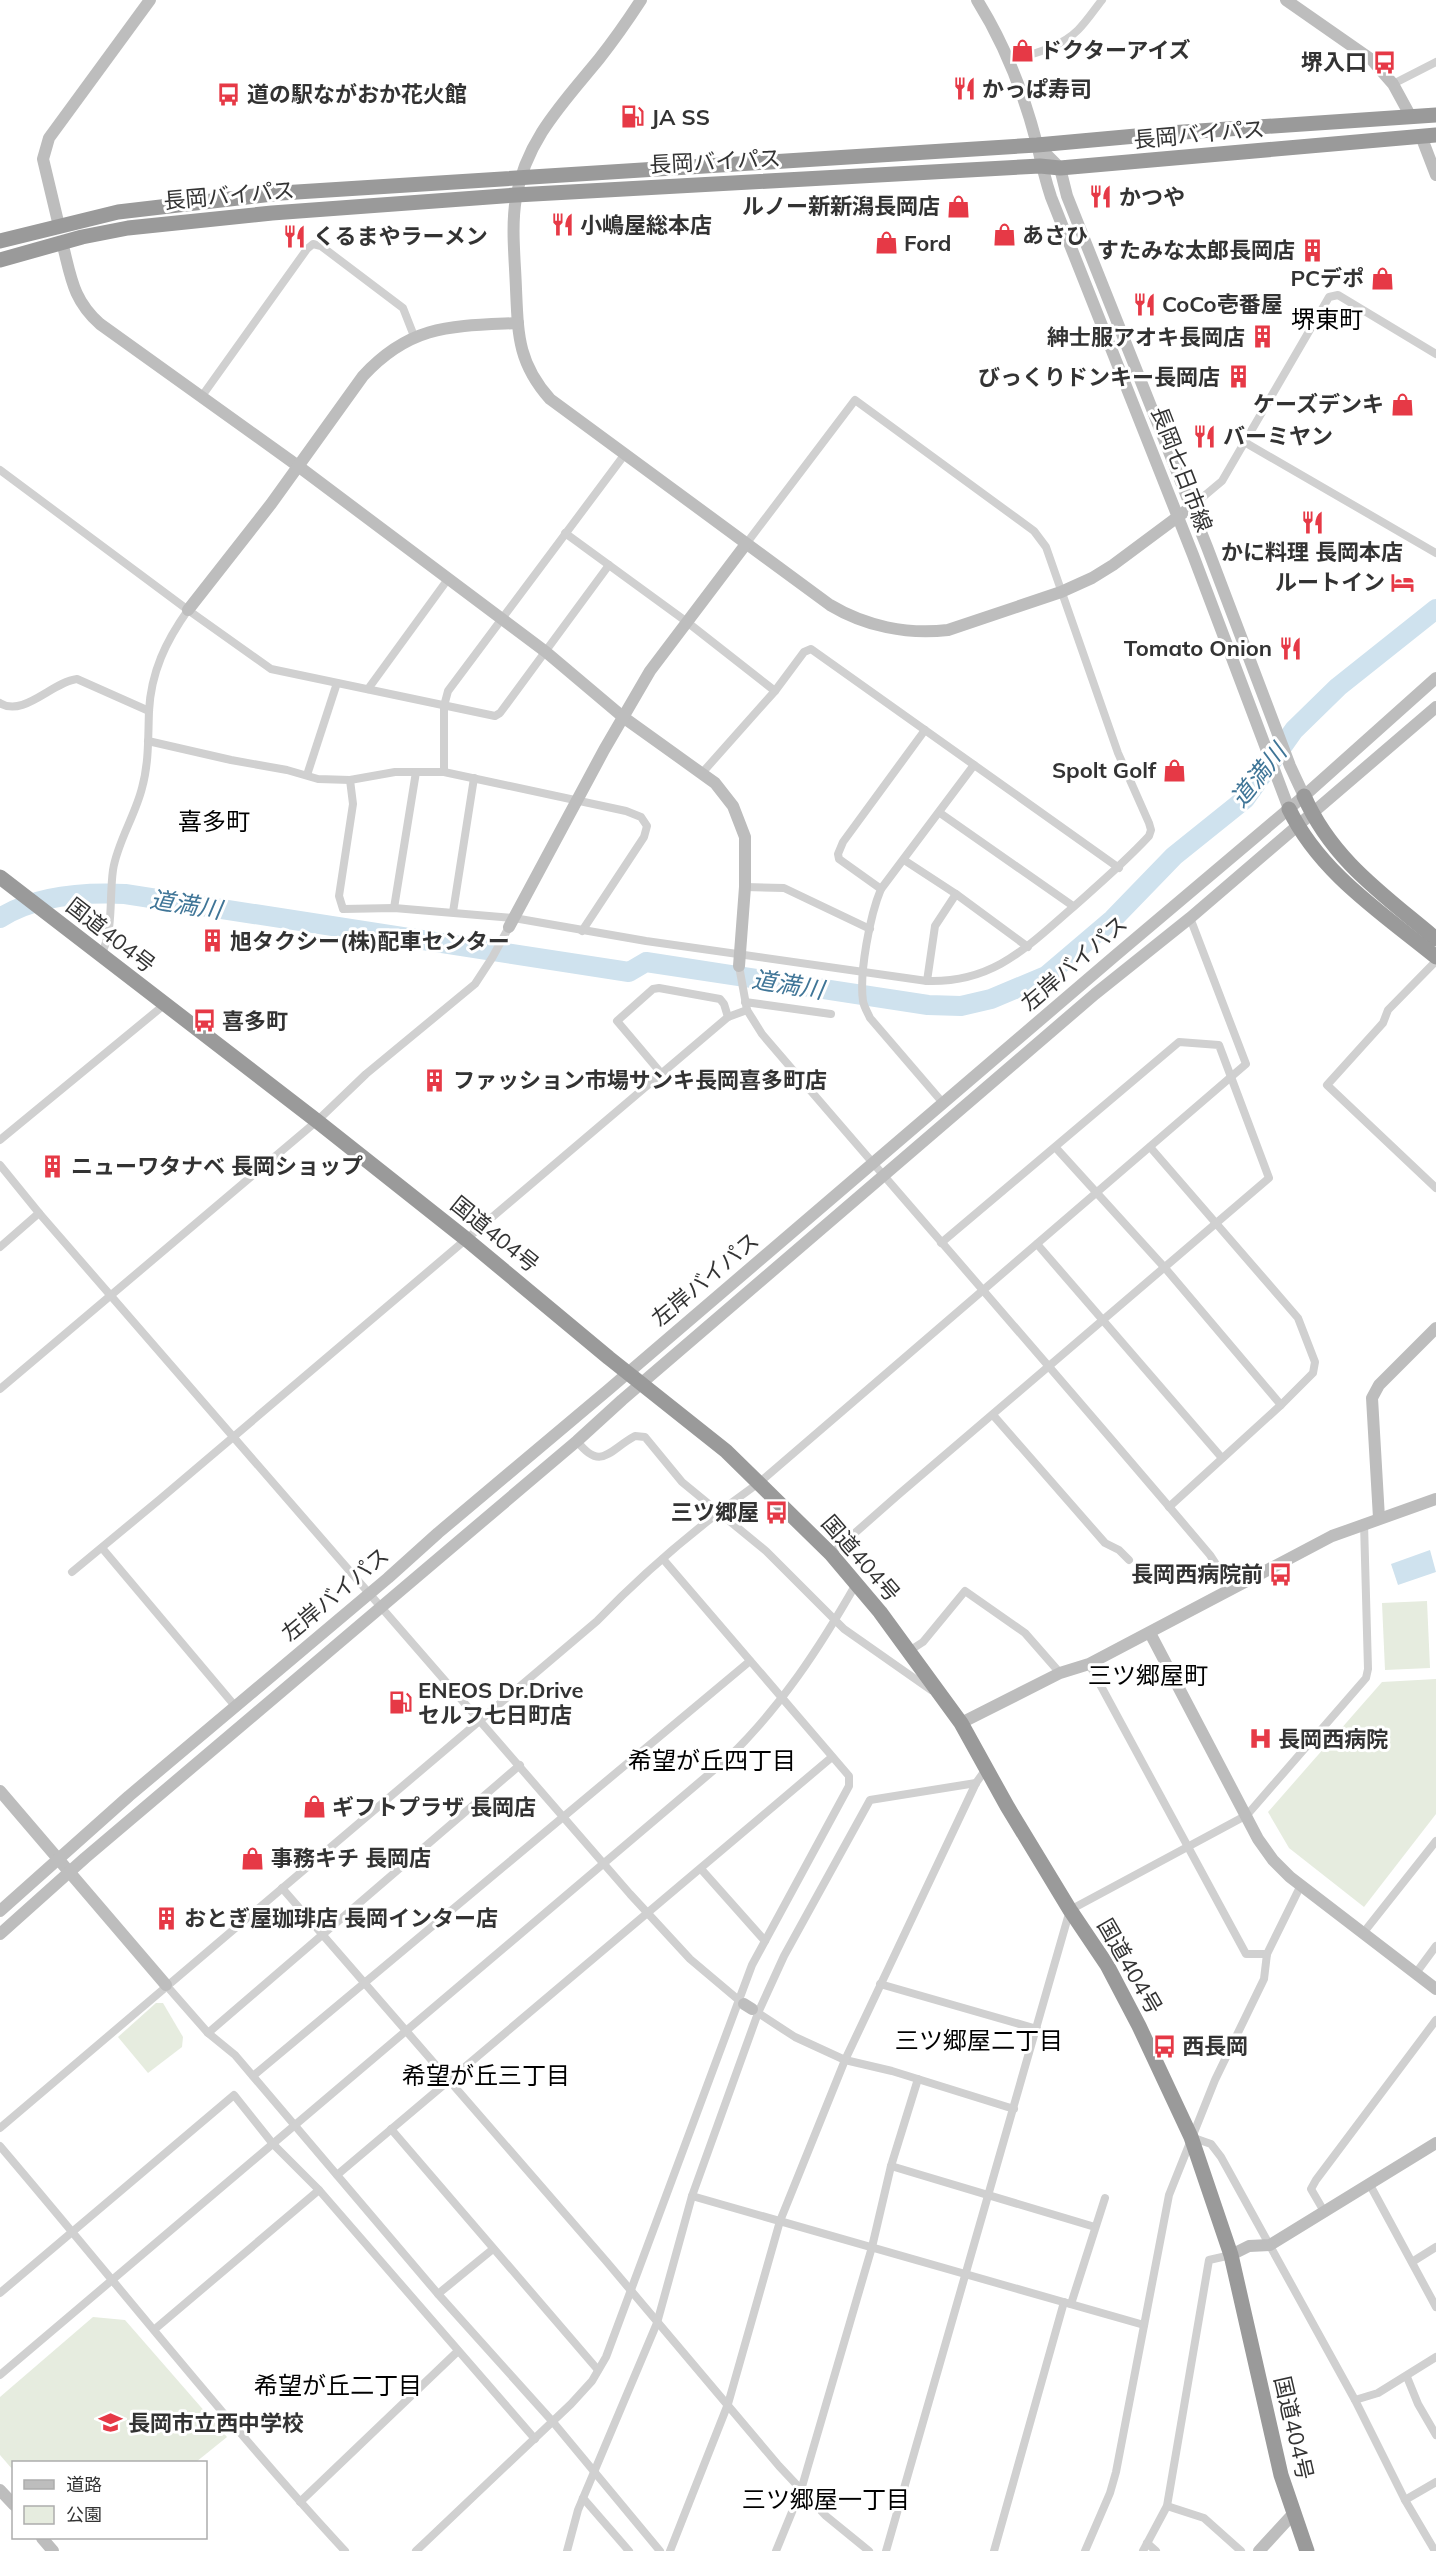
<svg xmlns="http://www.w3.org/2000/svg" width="1436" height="2551" font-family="Mulish,'Noto Sans JP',sans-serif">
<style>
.green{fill:#e6ecdf}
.water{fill:#cfe2ee}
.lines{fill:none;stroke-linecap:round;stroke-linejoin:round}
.river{stroke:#cfe2ee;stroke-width:20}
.street{stroke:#d0d0d0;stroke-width:8}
.secondary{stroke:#bdbdbd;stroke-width:12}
.highway{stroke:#9a9a9a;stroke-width:15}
.labels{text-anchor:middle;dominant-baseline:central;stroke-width:6;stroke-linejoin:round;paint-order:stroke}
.poi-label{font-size:22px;font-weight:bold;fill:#333;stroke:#fff;text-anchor:start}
.street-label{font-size:22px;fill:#333;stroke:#fff}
.neighbourhood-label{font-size:24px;fill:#000;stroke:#fff}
.water-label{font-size:24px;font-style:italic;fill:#3f7597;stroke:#fff}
</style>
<rect width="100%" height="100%" fill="#fff"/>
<g class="green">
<polygon points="1427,1601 1430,1668 1385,1670 1382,1603"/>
<polygon points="1436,1679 1436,1814 1364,1907 1289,1848 1268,1812 1382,1682"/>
<polygon points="156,2003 163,2003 183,2037 182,2047 148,2073 118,2037"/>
<polygon points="93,2317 125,2320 227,2437 196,2462 14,2462 13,2470 0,2455 0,2397"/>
</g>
<polygon class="water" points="1430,1550 1436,1572 1398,1585 1391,1564"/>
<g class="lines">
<path class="river" d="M 0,918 C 36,895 83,892 125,894 L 629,972 L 646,962 L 928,1005 L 961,1006 L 991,999 L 1046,976 L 1113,919 L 1174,856 L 1245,799 L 1294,730 L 1338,687 L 1436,609"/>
<g class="street">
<path d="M 1009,61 C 1032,54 1060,48 1078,30 C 1087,21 1094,10 1102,0"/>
<polyline points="1393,84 1436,62"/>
<polyline points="202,396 307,249 313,244 321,246 403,308 414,336"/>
<polyline points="1246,443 1436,553"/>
<polyline points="0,470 188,610 271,669 495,716 500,713 609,565"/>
<polyline points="1191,507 1222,481 1329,297 1338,295 1436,354"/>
<polyline points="565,533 687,622 775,691"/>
<polyline points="368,689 448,579"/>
<path d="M 0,703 C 23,718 52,682 77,679 L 149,711"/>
<path d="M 925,730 L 843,842 L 838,854 L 839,859 L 881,889 C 870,915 859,973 863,1001 C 864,1007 868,1013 870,1018 L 943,1103"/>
<polyline points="148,741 231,760 287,770 318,779 350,780 395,772 444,772 626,811 641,817 647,826 644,837 582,931"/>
<polyline points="444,772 444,706 448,691 625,454"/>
<polyline points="702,773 775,691 804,652 811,649 1119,868"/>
<polyline points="307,775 337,683"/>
<path d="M 350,780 L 353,804 L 339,896 L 343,909 L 394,908 L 514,918 L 646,941 L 927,981 C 992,983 1025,949 1071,909 C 1098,885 1124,863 1149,836 L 1151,830 L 1149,823 L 1118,753 L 1046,547 L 1034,531 L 855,400 L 746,544"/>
<polyline points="940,813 1073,906"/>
<polyline points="904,860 956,894 1028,947"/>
<polyline points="745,887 784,888 870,929"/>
<polyline points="881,889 974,765"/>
<polyline points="394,908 416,772"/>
<polyline points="453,912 474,778"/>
<path d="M 101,955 C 114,930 109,898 113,870 C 117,843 135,816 142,788 C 149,763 148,737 149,711 C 151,672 166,641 188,610"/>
<polyline points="1436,961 1388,1010 1383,1023 1327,1085 1436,1188"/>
<path d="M 739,966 L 747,1010 L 762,1034 C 911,1208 1062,1380 1210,1555 L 1232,1589"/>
<polyline points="927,981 935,926 956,894"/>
<polyline points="745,1002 831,1014"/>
<polyline points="661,1073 617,1021 653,989 659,988 720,999 724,1004 728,1017"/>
<polyline points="0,1140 164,1005"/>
<polyline points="1150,1147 1298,1318 1315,1362 1313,1373 1281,1405 1169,1507"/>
<polyline points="1056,1148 1165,1268 1281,1405"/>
<polyline points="0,1165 39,1213 630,1894 690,1959 741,2002"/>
<polyline points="1037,1244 1222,1458"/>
<polyline points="0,1247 39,1213"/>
<polyline points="0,1389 317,1121 366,1074 475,984 492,958 509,927"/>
<polyline points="993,1415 1105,1543 1119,1550 1129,1560"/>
<path d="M 577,1441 C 601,1472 609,1450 635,1436 L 645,1437 L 682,1482 L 766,1551 L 844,1629 L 931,1690"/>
<polyline points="102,1548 235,1706"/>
<polyline points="831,1554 898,1495 1269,1178 1219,1045 1179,1042 941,1243"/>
<polyline points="72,1572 159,1500 728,1017 747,1010"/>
<polyline points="909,1651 923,1642 965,1591 1025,1633 1060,1673"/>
<polyline points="1089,1664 1246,1954 1267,1954"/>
<polyline points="701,1869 765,1941"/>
<polyline points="282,1888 606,2261 779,2466 826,2516 869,2551"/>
<polyline points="1364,1932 1436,1841"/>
<polyline points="1416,1973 1436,1946"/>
<polyline points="880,1984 1037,2029"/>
<polyline points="166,1985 208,2033 235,2055 438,2294 553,2422 660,2551"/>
<polyline points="755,2011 795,2037 845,2060 892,2071 1014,2109"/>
<polyline points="208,2033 520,1765"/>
<polyline points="253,2076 750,1661"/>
<path d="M 0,2128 L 597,1621 C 646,1570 702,1523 760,1482 L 1246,1064 L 1192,923"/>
<polyline points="391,2129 598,2370"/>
<polyline points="1191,2137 1211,2144 1221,2157 1355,2400 1405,2500 1435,2551"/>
<path d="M 0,2146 C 115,2281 225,2421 345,2551"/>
<polyline points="891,2166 1095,2227"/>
<polyline points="337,2175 832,1757"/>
<polyline points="1370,2185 1436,2307"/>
<polyline points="692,2196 1144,2325"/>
<polyline points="1325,2213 1311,2189 1316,2180 1436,2020"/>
<polyline points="1412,2262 1436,2247"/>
<polyline points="0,2293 234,2095 273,2144 319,2190 535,2439"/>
<polyline points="438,2294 493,2249"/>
<polyline points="1071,2304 1105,2198"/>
<polyline points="155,2329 319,2190"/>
<path d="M 0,2375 L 728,1758 C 781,1707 820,1647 856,1584"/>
<polyline points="1407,2377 1418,2404 1436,2435"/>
<polyline points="1355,2400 1378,2393 1436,2357"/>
<polyline points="583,2498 629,2551"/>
<polyline points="1405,2500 1436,2482"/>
<polyline points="300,2502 458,2351"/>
<polyline points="1167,2506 1204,2518 1241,2551"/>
<polyline points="1147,2543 1156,2551"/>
<polyline points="416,2551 571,2404 592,2381 606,2357 752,1965 849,1786 849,1776 663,1559"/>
<polyline points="567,2551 578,2510 657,2323 692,2196 758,2013 784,1956 870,1800 976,1783"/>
<polyline points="670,2551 728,2404 780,2221 845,2060 976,1783 986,1769"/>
<polyline points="776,2551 801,2490 872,2247 891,2166 918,2079"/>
<polyline points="886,2551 1070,1910 1247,1815 1366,1678 1368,1669 1364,1523"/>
<polyline points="994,2551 1064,2302"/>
<polyline points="1085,2551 1110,2493 1116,2472 1169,2195 1215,2080 1264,1979 1267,1954 1301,1885"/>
<polyline points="1143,2551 1167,2506 1209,2260 1231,2255"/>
</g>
<g class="secondary">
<path d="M 641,0 C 628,20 614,40 599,59 C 563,103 526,140 516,198 C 511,227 515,259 516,289 C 518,335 518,363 550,399 L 830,605 C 865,626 907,635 948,630 L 1061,592 L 1092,578 L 1113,565 L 1191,507"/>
<path d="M 977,0 C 1004,43 1024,94 1037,144 C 1041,162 1045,179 1051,197 L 1193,555 L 1289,809"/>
<polyline points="1286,0 1372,60 1393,84 1411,117"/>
<polyline points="1421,136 1436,175"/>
<polyline points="1037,145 1060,168 1067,196 1207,547 1290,766 1304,796"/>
<polyline points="59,226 43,159 49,138 150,0"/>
<path d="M 62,242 C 71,276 72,299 100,324 L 298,466 L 546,652 L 623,717 L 715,783 L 733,806 L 745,837 L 745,887 L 739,966"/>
<path d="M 188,610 L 271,504 L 363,376 C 411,324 452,326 518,323"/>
<polyline points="509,927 604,750 650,671 746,544"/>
<polyline points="1379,1518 1372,1398 1379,1385 1436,1328"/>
<polyline points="1150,1633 1258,1839 1273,1860 1290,1877 1436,1989"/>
<polyline points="961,1723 1060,1673 1089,1664 1332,1536 1436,1499"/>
<polyline points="0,1791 166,1985"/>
<polyline points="0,1911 129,1796 388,1578 438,1533 608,1390 1116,955 1304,796 1436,678"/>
<polyline points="0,1934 85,1858 577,1441 622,1400 1095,994 1190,918 1436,707"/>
<polyline points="744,2004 752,2009"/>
<polyline points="1231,2255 1249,2246 1270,2245 1436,2143"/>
<polyline points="0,2490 14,2505"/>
<polyline points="42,2538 53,2551"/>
<polyline points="1259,2551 1293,2514"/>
</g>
<g class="highway">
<polyline points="0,241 118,212 281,193 1037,145 1169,133 1436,115"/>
<polyline points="0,260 82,237 128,228 272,213 516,195 1040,166 1060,168 1436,135"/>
<path d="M 1304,796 C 1332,860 1384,895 1436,939"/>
<path d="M 1289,809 C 1320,873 1382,913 1436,957"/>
<polyline points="0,877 317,1121 466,1239 609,1358 726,1451 831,1554 880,1612 961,1723 1007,1806 1070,1910 1107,1965 1139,2026 1191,2137 1231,2255 1281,2475 1307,2551"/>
</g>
</g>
<defs>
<symbol id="shop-bare" viewBox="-9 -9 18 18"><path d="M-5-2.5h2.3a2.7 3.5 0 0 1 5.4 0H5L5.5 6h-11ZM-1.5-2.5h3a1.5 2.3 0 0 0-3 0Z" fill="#e63946" stroke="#fff" stroke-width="2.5" paint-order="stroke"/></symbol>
<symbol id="bus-bare" viewBox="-9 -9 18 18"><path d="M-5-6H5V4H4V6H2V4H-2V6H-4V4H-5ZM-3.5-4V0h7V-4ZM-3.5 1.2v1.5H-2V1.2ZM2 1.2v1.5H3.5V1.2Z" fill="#e63946" stroke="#fff" stroke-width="2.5" paint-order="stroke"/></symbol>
<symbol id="restaurant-bare" viewBox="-9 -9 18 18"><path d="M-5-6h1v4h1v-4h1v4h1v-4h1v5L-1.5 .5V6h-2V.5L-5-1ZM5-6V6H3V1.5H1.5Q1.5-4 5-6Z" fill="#e63946" stroke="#fff" stroke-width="2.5" paint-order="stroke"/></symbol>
<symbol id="fuel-bare" viewBox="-9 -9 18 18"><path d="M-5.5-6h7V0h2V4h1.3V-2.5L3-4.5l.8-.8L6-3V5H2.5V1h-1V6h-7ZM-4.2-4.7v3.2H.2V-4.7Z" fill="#e63946" stroke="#fff" stroke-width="2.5" paint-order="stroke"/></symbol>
<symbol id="building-bare" viewBox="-9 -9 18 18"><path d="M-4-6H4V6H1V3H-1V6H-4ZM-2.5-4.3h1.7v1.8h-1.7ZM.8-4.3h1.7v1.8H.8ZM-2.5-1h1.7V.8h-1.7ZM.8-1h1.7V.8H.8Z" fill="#e63946" stroke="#fff" stroke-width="2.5" paint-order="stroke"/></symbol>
<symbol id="hotel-bare" viewBox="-9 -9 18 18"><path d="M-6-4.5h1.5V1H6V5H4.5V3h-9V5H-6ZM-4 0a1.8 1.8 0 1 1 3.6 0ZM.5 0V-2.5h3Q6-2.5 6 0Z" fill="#e63946" stroke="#fff" stroke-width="2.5" paint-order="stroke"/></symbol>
<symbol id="hospital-bare" viewBox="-9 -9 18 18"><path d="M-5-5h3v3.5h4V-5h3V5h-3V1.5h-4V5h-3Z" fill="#e63946" stroke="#fff" stroke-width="2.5" paint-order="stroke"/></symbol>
<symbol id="school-bare" viewBox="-9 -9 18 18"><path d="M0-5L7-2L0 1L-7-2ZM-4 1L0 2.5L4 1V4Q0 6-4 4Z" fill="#e63946" stroke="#fff" stroke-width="2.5" paint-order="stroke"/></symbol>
</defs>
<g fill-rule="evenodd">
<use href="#shop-bare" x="1006" y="34" width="33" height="33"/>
<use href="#bus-bare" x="1368" y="46" width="33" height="33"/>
<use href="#restaurant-bare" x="948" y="72" width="33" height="33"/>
<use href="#bus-bare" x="212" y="78" width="33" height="33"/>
<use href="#fuel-bare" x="616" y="100" width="33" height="33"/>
<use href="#restaurant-bare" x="1084" y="180" width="33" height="33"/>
<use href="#shop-bare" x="942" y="190" width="33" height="33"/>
<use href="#restaurant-bare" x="546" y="208" width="33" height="33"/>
<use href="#shop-bare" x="988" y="218" width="33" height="33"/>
<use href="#restaurant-bare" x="278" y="220" width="33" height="33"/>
<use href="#shop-bare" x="870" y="226" width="33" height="33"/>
<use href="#building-bare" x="1296" y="234" width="33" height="33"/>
<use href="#shop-bare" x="1366" y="262" width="33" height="33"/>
<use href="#restaurant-bare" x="1128" y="288" width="33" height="33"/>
<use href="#building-bare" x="1246" y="320" width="33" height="33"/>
<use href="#building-bare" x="1222" y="360" width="33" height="33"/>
<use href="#shop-bare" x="1386" y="388" width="33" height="33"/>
<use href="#restaurant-bare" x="1188" y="420" width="33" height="33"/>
<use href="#restaurant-bare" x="1296" y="506" width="33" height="33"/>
<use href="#hotel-bare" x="1386" y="566" width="33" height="33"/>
<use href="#restaurant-bare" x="1274" y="632" width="33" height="33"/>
<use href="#shop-bare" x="1158" y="754" width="33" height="33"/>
<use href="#building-bare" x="196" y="924" width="33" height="33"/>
<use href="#bus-bare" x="188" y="1004" width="33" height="33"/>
<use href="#building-bare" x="418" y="1064" width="33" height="33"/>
<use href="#building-bare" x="36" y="1150" width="33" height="33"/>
<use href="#bus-bare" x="760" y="1496" width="33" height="33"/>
<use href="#bus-bare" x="1264" y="1558" width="33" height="33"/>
<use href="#fuel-bare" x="384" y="1686" width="33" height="33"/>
<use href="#hospital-bare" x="1244" y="1722" width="33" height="33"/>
<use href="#shop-bare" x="298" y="1790" width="33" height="33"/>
<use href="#shop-bare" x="236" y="1842" width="33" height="33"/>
<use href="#building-bare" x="150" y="1902" width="33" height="33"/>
<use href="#bus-bare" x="1148" y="2030" width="33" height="33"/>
<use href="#school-bare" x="94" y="2406" width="33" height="33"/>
</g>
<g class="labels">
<g class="poi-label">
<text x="1040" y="50">ドクターアイズ</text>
<text x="1367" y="62" text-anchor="end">堺入口</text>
<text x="982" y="89">かっぱ寿司</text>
<text x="247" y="94">道の駅ながおか花火館</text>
<text x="651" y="117">JA SS</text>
<text x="1119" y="197">かつや</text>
<text x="940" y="206" text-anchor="end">ルノー新新潟長岡店</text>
<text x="580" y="225">小嶋屋総本店</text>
<text x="1022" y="235">あさひ</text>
<text x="313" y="236">くるまやラーメン</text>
<text x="904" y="243">Ford</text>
<text x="1295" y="250" text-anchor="end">すたみな太郎長岡店</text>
<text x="1364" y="278" text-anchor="end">PCデポ</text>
<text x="1162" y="304">CoCo壱番屋</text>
<text x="1245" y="337" text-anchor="end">紳士服アオキ長岡店</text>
<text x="1220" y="377" text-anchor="end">びっくりドンキー長岡店</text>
<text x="1384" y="404" text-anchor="end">ケーズデンキ</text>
<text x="1223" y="436">バーミヤン</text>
<text x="1312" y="552" text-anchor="middle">かに料理 長岡本店</text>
<text x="1385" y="582" text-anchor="end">ルートイン</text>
<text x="1272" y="648" text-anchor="end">Tomato Onion</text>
<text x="1156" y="770" text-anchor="end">Spolt Golf</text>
<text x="230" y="941">旭タクシー(株)配車センター</text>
<text x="222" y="1021">喜多町</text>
<text x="453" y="1080">ファッション市場サンキ長岡喜多町店</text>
<text x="71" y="1166">ニューワタナベ 長岡ショップ</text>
<text x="759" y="1512" text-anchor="end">三ツ郷屋</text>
<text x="1263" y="1574" text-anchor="end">長岡西病院前</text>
<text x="418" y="1690">ENEOS Dr.Drive<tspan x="418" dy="25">セルフ七日町店</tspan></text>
<text x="1278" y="1739">長岡西病院</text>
<text x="332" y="1807">ギフトプラザ 長岡店</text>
<text x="271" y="1858">事務キチ 長岡店</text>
<text x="184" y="1918">おとぎ屋珈琲店 長岡インター店</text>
<text x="1182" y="2046">西長岡</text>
<text x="128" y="2423">長岡市立西中学校</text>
</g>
<g class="street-label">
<text transform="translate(1199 134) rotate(-5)">長岡バイパス</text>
<text transform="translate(715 161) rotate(-3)">長岡バイパス</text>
<text transform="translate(229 195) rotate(-5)">長岡バイパス</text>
<text transform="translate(1182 469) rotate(69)">長岡七日市線</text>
<text transform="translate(111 935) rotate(38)">国道404号</text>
<text transform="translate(1074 963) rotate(-41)">左岸バイパス</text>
<text transform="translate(495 1234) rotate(39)">国道404号</text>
<text transform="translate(705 1279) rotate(-40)">左岸バイパス</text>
<text transform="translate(861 1558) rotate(49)">国道404号</text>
<text transform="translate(335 1594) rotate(-40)">左岸バイパス</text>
<text transform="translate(1130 1966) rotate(60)">国道404号</text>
<text transform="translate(1294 2428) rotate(77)">国道404号</text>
</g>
<g class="neighbourhood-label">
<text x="1327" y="319">堺東町</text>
<text x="214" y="821">喜多町</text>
<text x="1148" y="1675">三ツ郷屋町</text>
<text x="712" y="1760">希望が丘四丁目</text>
<text x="979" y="2040">三ツ郷屋二丁目</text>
<text x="486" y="2075">希望が丘三丁目</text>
<text x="338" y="2385">希望が丘二丁目</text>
<text x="826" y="2499">三ツ郷屋一丁目</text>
</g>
<g class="water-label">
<text transform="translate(1258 775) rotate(-51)">道満川</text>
<text transform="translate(186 904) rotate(9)">道満川</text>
<text transform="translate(788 984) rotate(9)">道満川</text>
</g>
</g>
<rect x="12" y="2461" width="195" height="78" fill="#ffffff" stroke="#adadad" stroke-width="1.5"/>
<rect x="24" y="2480" width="30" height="9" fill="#bdbdbd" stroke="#adadad" stroke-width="1.5"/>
<text x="66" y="2491" font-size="18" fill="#333333">道路</text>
<rect x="24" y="2506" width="30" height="18" fill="#e6ecdf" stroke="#adadad" stroke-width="1.5"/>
<text x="66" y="2521" font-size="18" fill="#333333">公園</text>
</svg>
